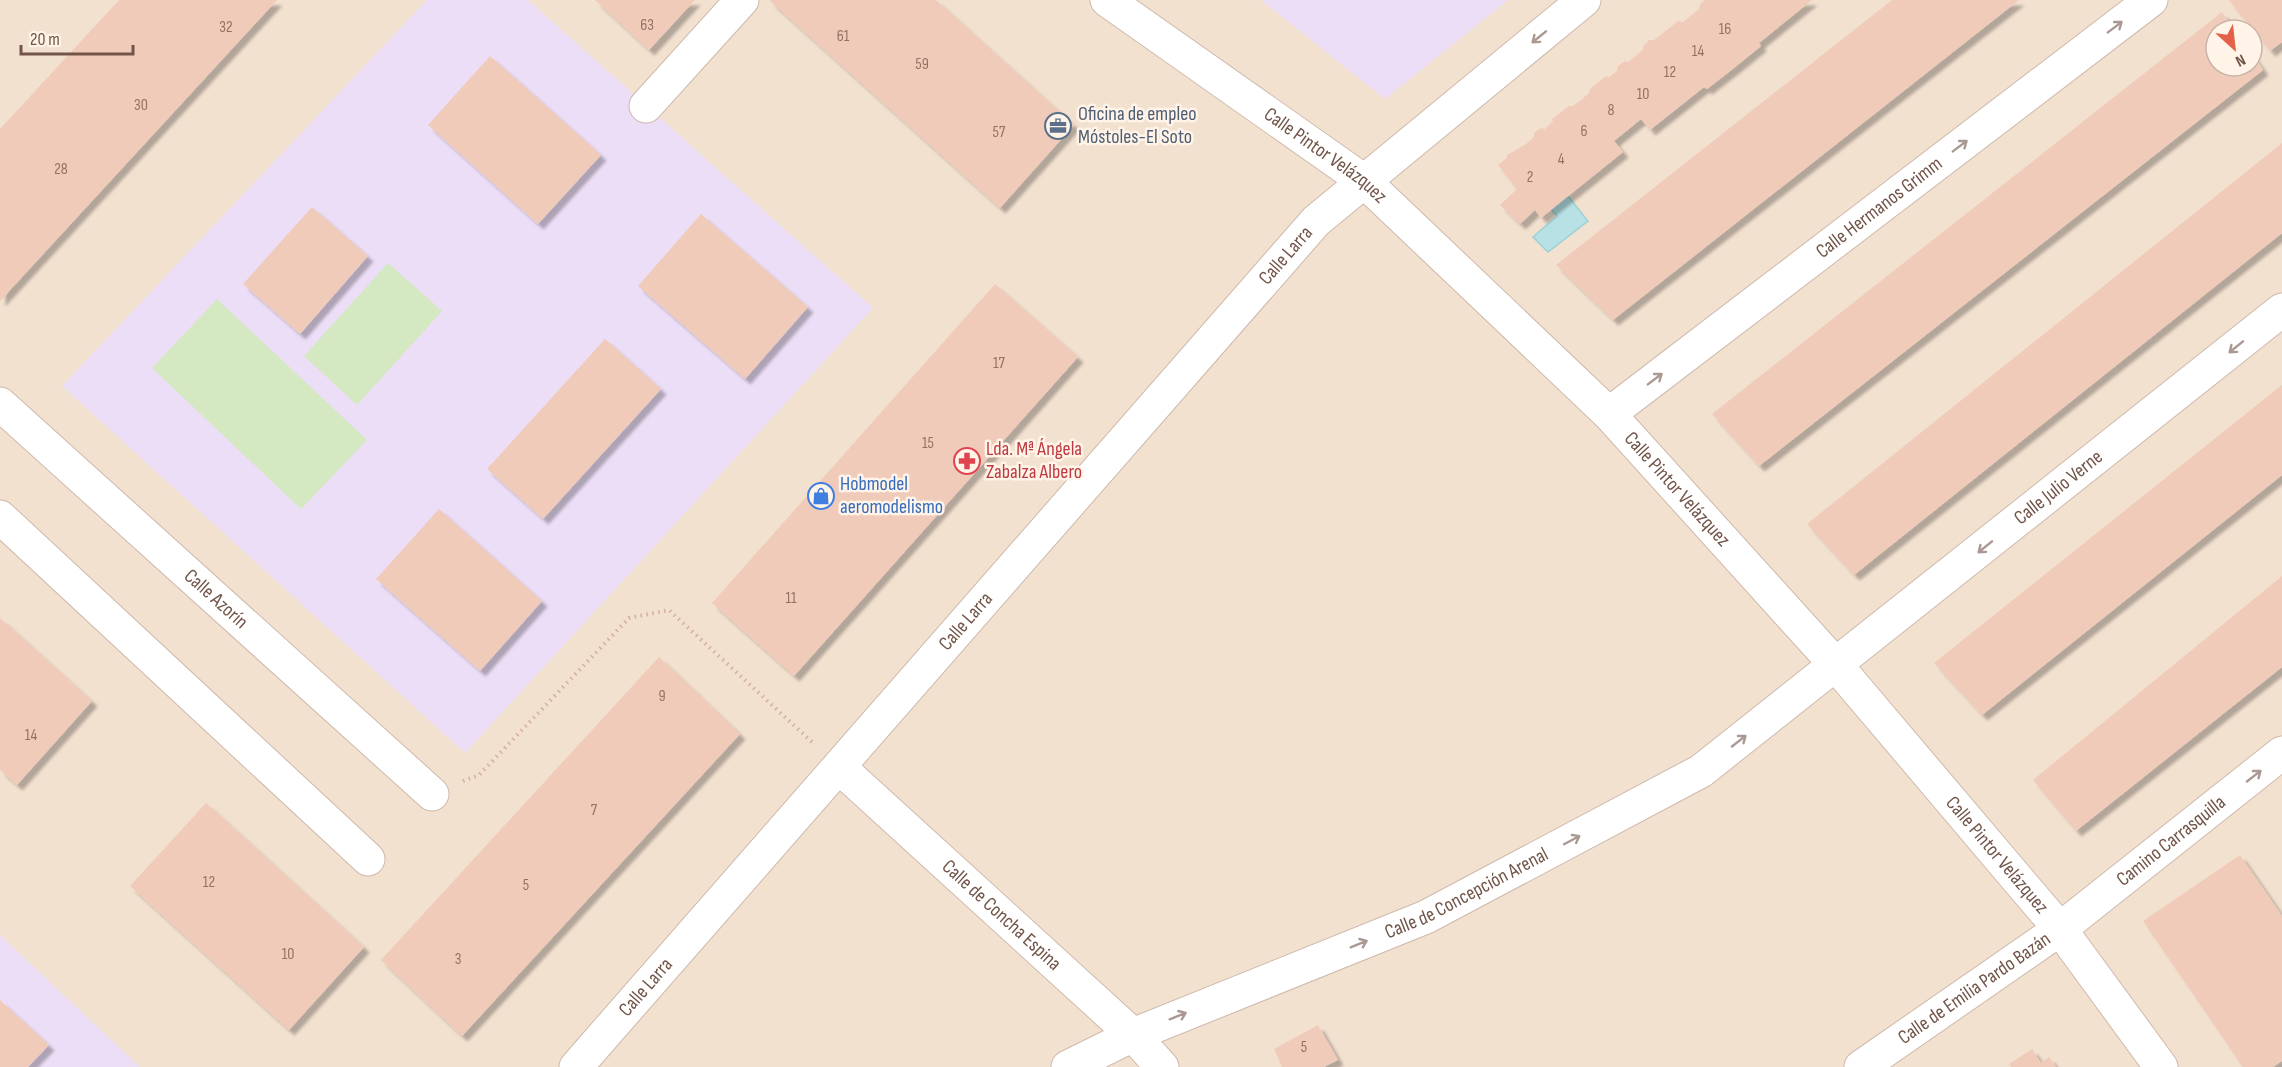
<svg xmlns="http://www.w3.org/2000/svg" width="2282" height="1067" font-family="'Sofia Sans Condensed',sans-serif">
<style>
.residential{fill:#f3e1d0;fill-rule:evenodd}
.education{fill:#ecdef7}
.green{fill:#d4e8c1}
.water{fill:#b7e1e4;stroke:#9dd1d6;stroke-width:1.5}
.building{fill:#f0cbba;filter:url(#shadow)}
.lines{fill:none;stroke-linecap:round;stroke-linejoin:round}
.minor-casing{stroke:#ceb9ac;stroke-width:35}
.path{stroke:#d5af9d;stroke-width:4;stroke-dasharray:1.5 4.5;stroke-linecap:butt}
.minor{stroke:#fff;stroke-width:33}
.oneway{stroke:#aa9992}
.labels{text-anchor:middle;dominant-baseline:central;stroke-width:5;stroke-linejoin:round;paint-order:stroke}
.number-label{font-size:16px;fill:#927265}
.service-label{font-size:20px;fill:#4e5e75;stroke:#fff4e7;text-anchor:start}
.street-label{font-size:20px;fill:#725549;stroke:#fff4e7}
.health-label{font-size:20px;fill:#be3a42;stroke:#fff4e7;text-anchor:start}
.shop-label{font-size:20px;fill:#366cbe;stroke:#fff4e7;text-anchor:start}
</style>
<defs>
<filter id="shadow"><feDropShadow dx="5.5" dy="5.5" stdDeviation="1.5" flood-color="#0004"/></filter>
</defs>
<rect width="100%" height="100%" fill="#fbefe1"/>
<path class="residential" d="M 0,0 L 2282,0 L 2282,1067 L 0,1067 ZM 2216,30 L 2252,30 L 2252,66 L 2216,66 Z"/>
<g class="education">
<polygon points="427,0 528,0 873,308 465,753 62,386"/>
<polygon points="1261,0 1508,0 1385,99"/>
<polygon points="0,935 140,1067 0,1067"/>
</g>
<g class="green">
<polygon points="388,263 442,311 357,405 304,356"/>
<polygon points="217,299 367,440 301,509 152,368"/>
</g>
<polygon class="water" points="1568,196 1588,221 1548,252 1533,237 1557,216 1551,209"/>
<g class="building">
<polygon points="119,0 277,0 0,301 0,129"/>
<polygon points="595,0 695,0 649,50"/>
<polygon points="771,0 936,0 1074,125 1000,208 770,1"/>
<polygon points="1705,0 1812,0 1759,43 1761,46 1734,68 1707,89 1704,87 1650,130 1641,119 1614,141 1623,152 1541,218 1535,210 1520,224 1500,205 1517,189 1498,165 1507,158 1507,155 1526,144 1534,137 1534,133 1541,128 1545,129 1553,121 1552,119 1569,106 1573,106 1581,100 1589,93 1590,89 1606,76 1608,78 1617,71 1618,66 1625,61 1628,62 1643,50 1643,46 1649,40 1654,40 1678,21 1683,22 1699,9 1700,4"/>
<polygon points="1892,0 2019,0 1613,320 1556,265"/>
<polygon points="2229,0 2282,0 2282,42 2270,51"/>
<polygon points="2222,12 2235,30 2216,30 2216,66 2252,66 2252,54 2263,70 1759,466 1712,414"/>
<polygon points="490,56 601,155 538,224 428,125"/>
<polygon points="2282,143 2282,233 1854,575 1807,524"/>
<polygon points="312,207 368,256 300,334 243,284"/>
<polygon points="701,214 808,307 745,379 638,286"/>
<polygon points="995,284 1078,357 794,676 712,603"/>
<polygon points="605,339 661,389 543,519 487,469"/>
<polygon points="2282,385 2282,475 1982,715 1934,663"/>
<polygon points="439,509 542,601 480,671 376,579"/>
<polygon points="2282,576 2282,667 2076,831 2033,780"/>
<polygon points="0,618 92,701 17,785 0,770"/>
<polygon points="659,657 740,734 462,1036 381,960"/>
<polygon points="206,803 364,947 289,1030 130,886"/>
<polygon points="2240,855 2282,916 2282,1061 2273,1067 2243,1067 2143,921"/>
<polygon points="0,1000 49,1045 28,1067 0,1067"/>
<polygon points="1318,1025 1338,1060 1324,1067 1282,1067 1274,1049"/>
<polygon points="2032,1049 2041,1063 2049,1057 2056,1067 2011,1067 2009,1064"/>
</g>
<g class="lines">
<defs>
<g id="minor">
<path id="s1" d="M 1107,0 L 1364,181 L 1609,414 L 1836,665 L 2019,881 L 2060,929 L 2161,1067"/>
<polyline points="646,106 742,0"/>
<path id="s2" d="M 0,404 L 432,794"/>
<path id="s3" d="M 1609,414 L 2151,0"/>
<polyline points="0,517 368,859"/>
<path id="s4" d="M 839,767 L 1133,1035 L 1162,1067"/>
<path id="s5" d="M 576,1067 L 1316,221 L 1584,0"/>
<path id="s6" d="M 1068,1067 L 1133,1035 L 1426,917 L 1701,771 L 2282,310"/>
<path id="s7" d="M 1861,1067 L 2060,929 L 2282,753"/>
</g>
</defs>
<use href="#minor" class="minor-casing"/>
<polyline class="path" points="463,781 479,775 629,618 669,610 812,742"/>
<use href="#minor" class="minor"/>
</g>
<defs><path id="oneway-shaft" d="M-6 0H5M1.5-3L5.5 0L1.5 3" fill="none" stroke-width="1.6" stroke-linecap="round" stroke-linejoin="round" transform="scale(1.5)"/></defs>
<g class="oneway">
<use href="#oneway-shaft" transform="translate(2115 27) rotate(-37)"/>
<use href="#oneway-shaft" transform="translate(1539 37) rotate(141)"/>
<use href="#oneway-shaft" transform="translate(1960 146) rotate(-37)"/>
<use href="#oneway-shaft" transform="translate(2236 347) rotate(141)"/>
<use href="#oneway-shaft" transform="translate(1655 379) rotate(-37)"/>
<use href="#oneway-shaft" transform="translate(1985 547) rotate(141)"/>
<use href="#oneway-shaft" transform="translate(1739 741) rotate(-38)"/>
<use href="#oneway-shaft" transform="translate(2254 776) rotate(-38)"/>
<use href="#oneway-shaft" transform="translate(1572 840) rotate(-28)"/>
<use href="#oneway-shaft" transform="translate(1359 944) rotate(-22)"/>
<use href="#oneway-shaft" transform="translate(1178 1016) rotate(-22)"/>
</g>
<defs>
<symbol id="office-ring" viewBox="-11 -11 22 22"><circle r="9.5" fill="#fff4e7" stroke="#5c6f8a" stroke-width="1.5"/><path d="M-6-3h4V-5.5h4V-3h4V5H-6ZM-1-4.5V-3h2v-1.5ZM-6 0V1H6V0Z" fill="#5c6f8a"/></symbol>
<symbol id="pharmacy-ring" viewBox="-11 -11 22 22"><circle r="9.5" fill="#fff4e7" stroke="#e0444e" stroke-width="1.5"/><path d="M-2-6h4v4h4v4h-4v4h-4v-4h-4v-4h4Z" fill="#e0444e"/></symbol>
<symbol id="shop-ring" viewBox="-11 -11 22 22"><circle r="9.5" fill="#fff4e7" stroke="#3f7fe0" stroke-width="1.5"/><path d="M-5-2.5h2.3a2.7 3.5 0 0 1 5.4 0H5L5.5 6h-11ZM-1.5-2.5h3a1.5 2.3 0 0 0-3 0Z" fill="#3f7fe0"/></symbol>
</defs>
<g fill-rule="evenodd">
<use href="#office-ring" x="1043" y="111" width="30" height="30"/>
<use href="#pharmacy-ring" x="952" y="446" width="30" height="30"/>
<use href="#shop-ring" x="806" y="481" width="30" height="30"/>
</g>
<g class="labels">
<g class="number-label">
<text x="647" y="25">63</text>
<text x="226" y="27">32</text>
<text x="1725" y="29">16</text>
<text x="843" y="36">61</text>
<text x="1698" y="51">14</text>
<text x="922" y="64">59</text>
<text x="1670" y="72">12</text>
<text x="1643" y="94">10</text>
<text x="141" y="105">30</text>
<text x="1611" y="110">8</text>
<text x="1584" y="131">6</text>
<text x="999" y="132">57</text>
<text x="1561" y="159">4</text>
<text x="61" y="169">28</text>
<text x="1530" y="177">2</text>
<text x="999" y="363">17</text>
<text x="928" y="443">15</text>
<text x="791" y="598">11</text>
<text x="662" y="696">9</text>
<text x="31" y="735">14</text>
<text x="594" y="810">7</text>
<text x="209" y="882">12</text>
<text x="526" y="885">5</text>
<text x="288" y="954">10</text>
<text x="458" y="959">3</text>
<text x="1304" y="1047">5</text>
</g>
<g class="service-label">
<text x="1078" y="114">Oficina de empleo<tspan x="1078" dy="23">Móstoles-El Soto</tspan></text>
</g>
<g class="street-label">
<text stroke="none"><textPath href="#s1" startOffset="268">Calle Pintor Velázquez</textPath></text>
<text stroke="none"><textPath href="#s3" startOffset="340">Calle Hermanos Grimm</textPath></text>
<text stroke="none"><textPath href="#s5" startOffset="1078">Calle Larra</textPath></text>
<text stroke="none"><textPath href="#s6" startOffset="1156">Calle Julio Verne</textPath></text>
<text stroke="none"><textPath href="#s1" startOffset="754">Calle Pintor Velázquez</textPath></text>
<text stroke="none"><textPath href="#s2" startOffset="291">Calle Azorín</textPath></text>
<text stroke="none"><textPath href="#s5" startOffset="592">Calle Larra</textPath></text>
<text stroke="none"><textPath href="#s7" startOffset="384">Camino Carrasquilla</textPath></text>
<text stroke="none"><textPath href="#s1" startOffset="1240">Calle Pintor Velázquez</textPath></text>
<text stroke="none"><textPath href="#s6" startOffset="435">Calle de Concepción Arenal</textPath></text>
<text stroke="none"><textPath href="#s4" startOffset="220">Calle de Concha Espina</textPath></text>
<text stroke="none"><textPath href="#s5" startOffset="106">Calle Larra</textPath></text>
<text stroke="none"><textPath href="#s7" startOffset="138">Calle de Emilia Pardo Bazán</textPath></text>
</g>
<g class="health-label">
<text x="986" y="449">Lda. Mª Ángela<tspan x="986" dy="23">Zabalza Albero</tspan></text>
</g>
<g class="shop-label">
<text x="840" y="484">Hobmodel<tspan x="840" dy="23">aeromodelismo</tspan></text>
</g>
</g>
<g transform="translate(2234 48) rotate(153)"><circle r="28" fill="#fff4e7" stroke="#c7b4a8" stroke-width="1.5"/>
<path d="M0-4.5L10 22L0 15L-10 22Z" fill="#e36049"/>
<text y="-9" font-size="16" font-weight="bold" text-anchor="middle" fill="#725549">N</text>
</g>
<path d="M21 45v9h112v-9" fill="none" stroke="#725549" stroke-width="3"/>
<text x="30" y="45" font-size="18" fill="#725549" stroke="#fff4e7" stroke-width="4.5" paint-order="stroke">20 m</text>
</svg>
